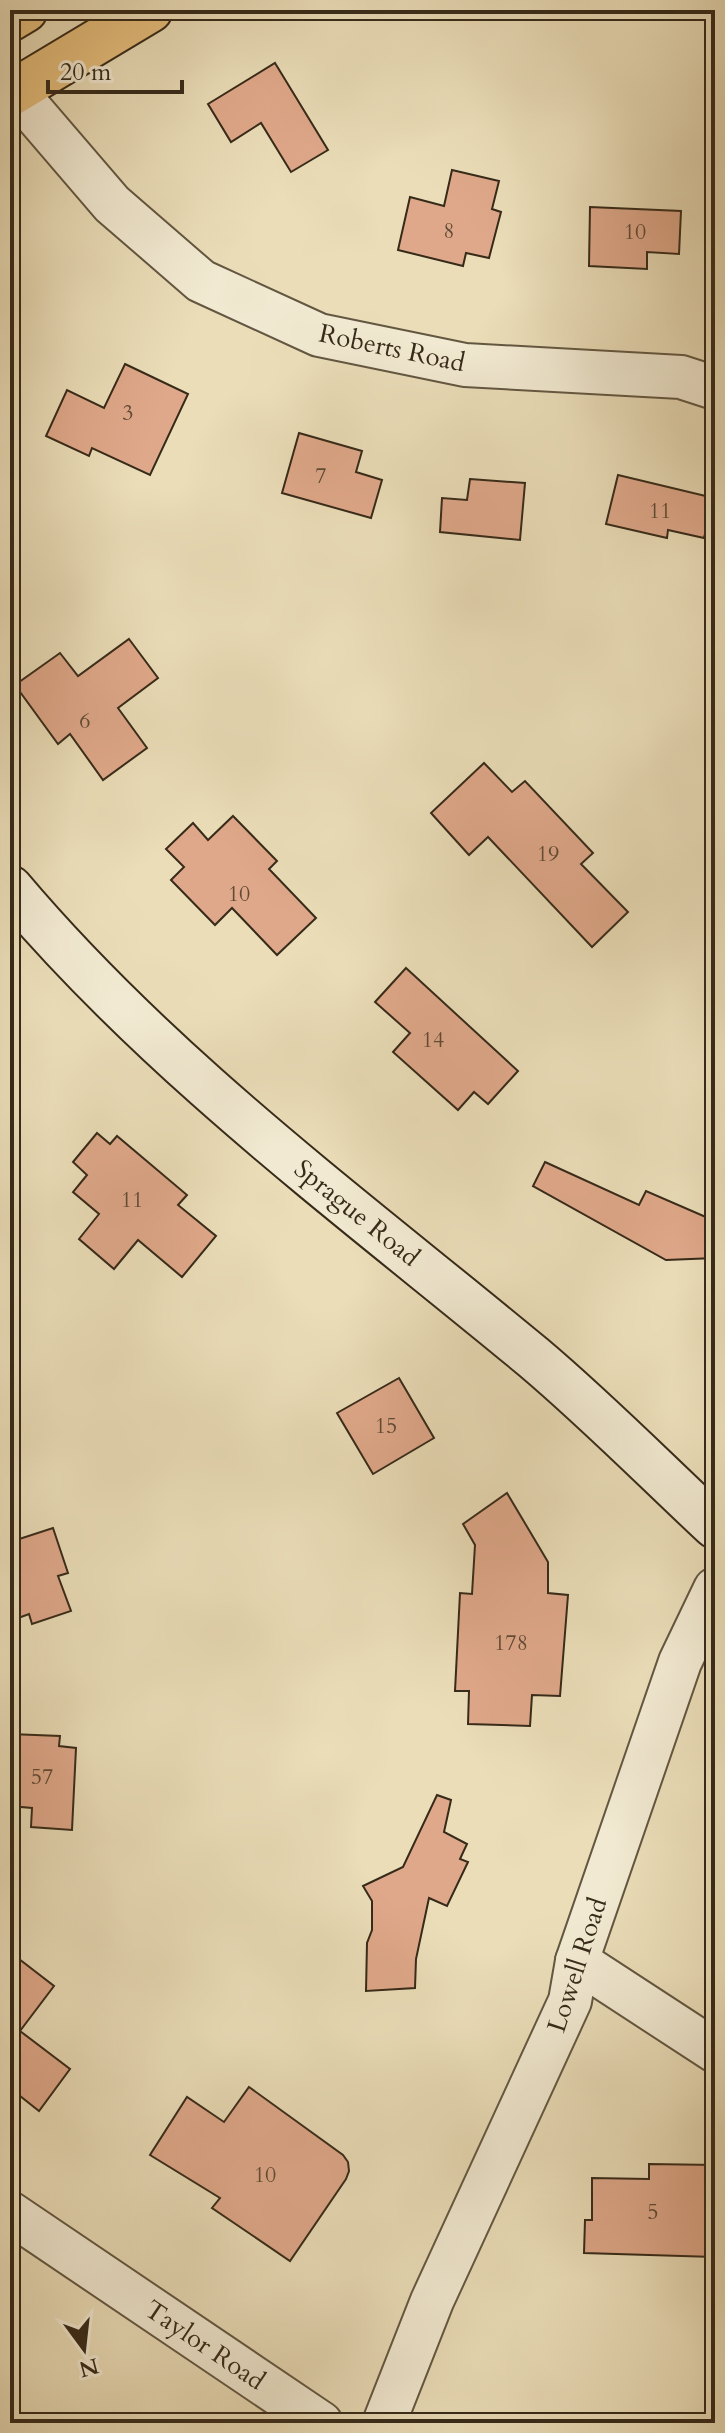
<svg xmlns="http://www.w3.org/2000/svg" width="725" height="2433" font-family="Cardo,serif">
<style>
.building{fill:#dfa88a;stroke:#362a19;stroke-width:2}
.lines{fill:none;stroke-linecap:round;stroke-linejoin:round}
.street-casing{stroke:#635741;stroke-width:46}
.secondary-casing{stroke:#362a19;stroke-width:48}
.highway-casing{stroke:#362a19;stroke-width:48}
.street{stroke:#f1e9d1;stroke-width:42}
.secondary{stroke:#f1e9d1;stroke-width:44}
.highway{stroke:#e5be7c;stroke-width:44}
.labels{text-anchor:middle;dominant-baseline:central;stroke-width:6;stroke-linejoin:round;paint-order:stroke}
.number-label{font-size:22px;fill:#604a35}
.street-label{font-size:26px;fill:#362a19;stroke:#f1e9d1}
</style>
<rect width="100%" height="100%" fill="#eaddb8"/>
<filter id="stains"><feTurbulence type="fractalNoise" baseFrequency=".0025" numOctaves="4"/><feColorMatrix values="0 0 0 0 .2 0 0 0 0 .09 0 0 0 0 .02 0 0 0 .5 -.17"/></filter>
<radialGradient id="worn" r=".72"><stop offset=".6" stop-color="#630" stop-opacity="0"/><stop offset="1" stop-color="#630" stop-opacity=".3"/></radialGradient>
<g class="building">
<polygon points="275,63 328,150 291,172 261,123 231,142 208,104"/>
<polygon points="452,170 499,181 492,209 501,212 489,258 466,253 463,266 398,250 410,197 444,206"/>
<polygon points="590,207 681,211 679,254 647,252 647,269 589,266"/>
<polygon points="125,364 188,394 150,475 92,448 89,456 46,436 67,390 104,408"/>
<polygon points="299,433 362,451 356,472 382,480 371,518 282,493"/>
<polygon points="618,475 714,498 704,538 668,530 667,538 606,524"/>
<polygon points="470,479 525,483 520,540 440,532 442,498 467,500"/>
<polygon points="129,639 158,678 118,708 147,748 103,780 70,734 58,744 15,685 60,653 78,676"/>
<polygon points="484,763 512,792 525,781 593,853 581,864 628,912 592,947 488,837 469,855 431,813"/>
<polygon points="233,816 277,861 269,869 316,918 277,955 232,908 215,925 171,880 184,867 166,849 193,823 208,840"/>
<polygon points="406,968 518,1071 488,1104 474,1092 458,1110 393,1052 410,1033 375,1002"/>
<polygon points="97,1133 110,1144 117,1136 187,1195 178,1205 216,1236 182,1277 138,1240 114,1269 79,1239 99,1214 73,1192 87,1175 73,1162"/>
<polygon points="545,1162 639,1205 646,1191 715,1221 715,1258 666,1260 533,1186"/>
<polygon points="399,1378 434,1438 373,1474 337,1413"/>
<polygon points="507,1493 548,1562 548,1593 568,1595 560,1696 532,1695 530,1726 468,1724 469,1691 455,1691 460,1593 472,1594 475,1545 463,1524"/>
<polygon points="53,1528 68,1573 58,1576 71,1611 32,1624 29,1614 10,1621 10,1542"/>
<polygon points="10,1734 60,1736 59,1746 76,1748 72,1830 31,1827 32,1808 10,1806"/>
<polygon points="437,1795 451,1800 444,1832 467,1844 460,1859 468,1862 447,1906 429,1898 416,1959 415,1988 366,1991 367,1943 372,1930 372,1901 363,1886 403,1867"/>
<polygon points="10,1952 54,1986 20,2031 70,2069 39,2111 10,2088"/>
<polygon points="249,2087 343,2155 348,2162 349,2171 346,2179 290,2261 212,2208 220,2198 150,2155 187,2097 224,2122"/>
<polygon points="649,2164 715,2165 714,2257 584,2253 585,2220 592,2220 592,2178 649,2179"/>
</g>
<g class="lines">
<defs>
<g id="street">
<polyline points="15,91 112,204 201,281 319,335 465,365 681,377 715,388"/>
<polyline points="577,1961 715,2051"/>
<polyline points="10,2213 321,2423"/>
<polyline points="384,2423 432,2301 570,2001 577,1961 680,1662 715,1589"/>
</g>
<path id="secondary" d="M 10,888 C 162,1068 352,1207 533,1357 C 596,1410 655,1470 715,1526"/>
<g id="highway">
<polyline points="10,19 25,10"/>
<polyline points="10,94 150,10"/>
</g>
</defs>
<use href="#street" class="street-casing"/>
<use href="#secondary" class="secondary-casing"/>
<use href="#highway" class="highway-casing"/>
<use href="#street" class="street"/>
<use href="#secondary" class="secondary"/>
<use href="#highway" class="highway"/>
</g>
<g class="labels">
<g class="number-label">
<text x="449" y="231">8</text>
<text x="635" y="232">10</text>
<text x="128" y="413">3</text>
<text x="321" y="476">7</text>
<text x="660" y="511">11</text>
<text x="85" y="721">6</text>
<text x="548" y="854">19</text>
<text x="239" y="894">10</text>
<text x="433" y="1040">14</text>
<text x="132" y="1200">11</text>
<text x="386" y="1426">15</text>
<text x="511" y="1643">178</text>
<text x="42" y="1777">57</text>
<text x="265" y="2175">10</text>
<text x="653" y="2212">5</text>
</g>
<g class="street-label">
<text transform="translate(392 348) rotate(12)">Roberts Road</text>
<text transform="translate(357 1213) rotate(39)">Sprague Road</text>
<text transform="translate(577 1965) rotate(-72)">Lowell Road</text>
<text transform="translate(205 2345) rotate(34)">Taylor Road</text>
</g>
</g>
<rect width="725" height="2433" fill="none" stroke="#eaddb8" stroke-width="40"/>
<rect x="12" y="12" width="701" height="2409" fill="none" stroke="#362a19" stroke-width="4"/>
<rect x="20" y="20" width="685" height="2393" fill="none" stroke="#362a19" stroke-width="2"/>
<g transform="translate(84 2349) rotate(165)" stroke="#f1e9d1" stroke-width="6" paint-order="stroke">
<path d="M0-6L14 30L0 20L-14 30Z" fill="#362a19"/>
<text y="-12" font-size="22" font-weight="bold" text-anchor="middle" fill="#362a19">N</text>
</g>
<path d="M48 80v12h134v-12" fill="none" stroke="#362a19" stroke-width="4"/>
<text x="60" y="80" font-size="24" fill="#362a19" stroke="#f1e9d1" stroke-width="6" paint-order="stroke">20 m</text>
<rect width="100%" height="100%" filter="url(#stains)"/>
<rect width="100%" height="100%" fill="url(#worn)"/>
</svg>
